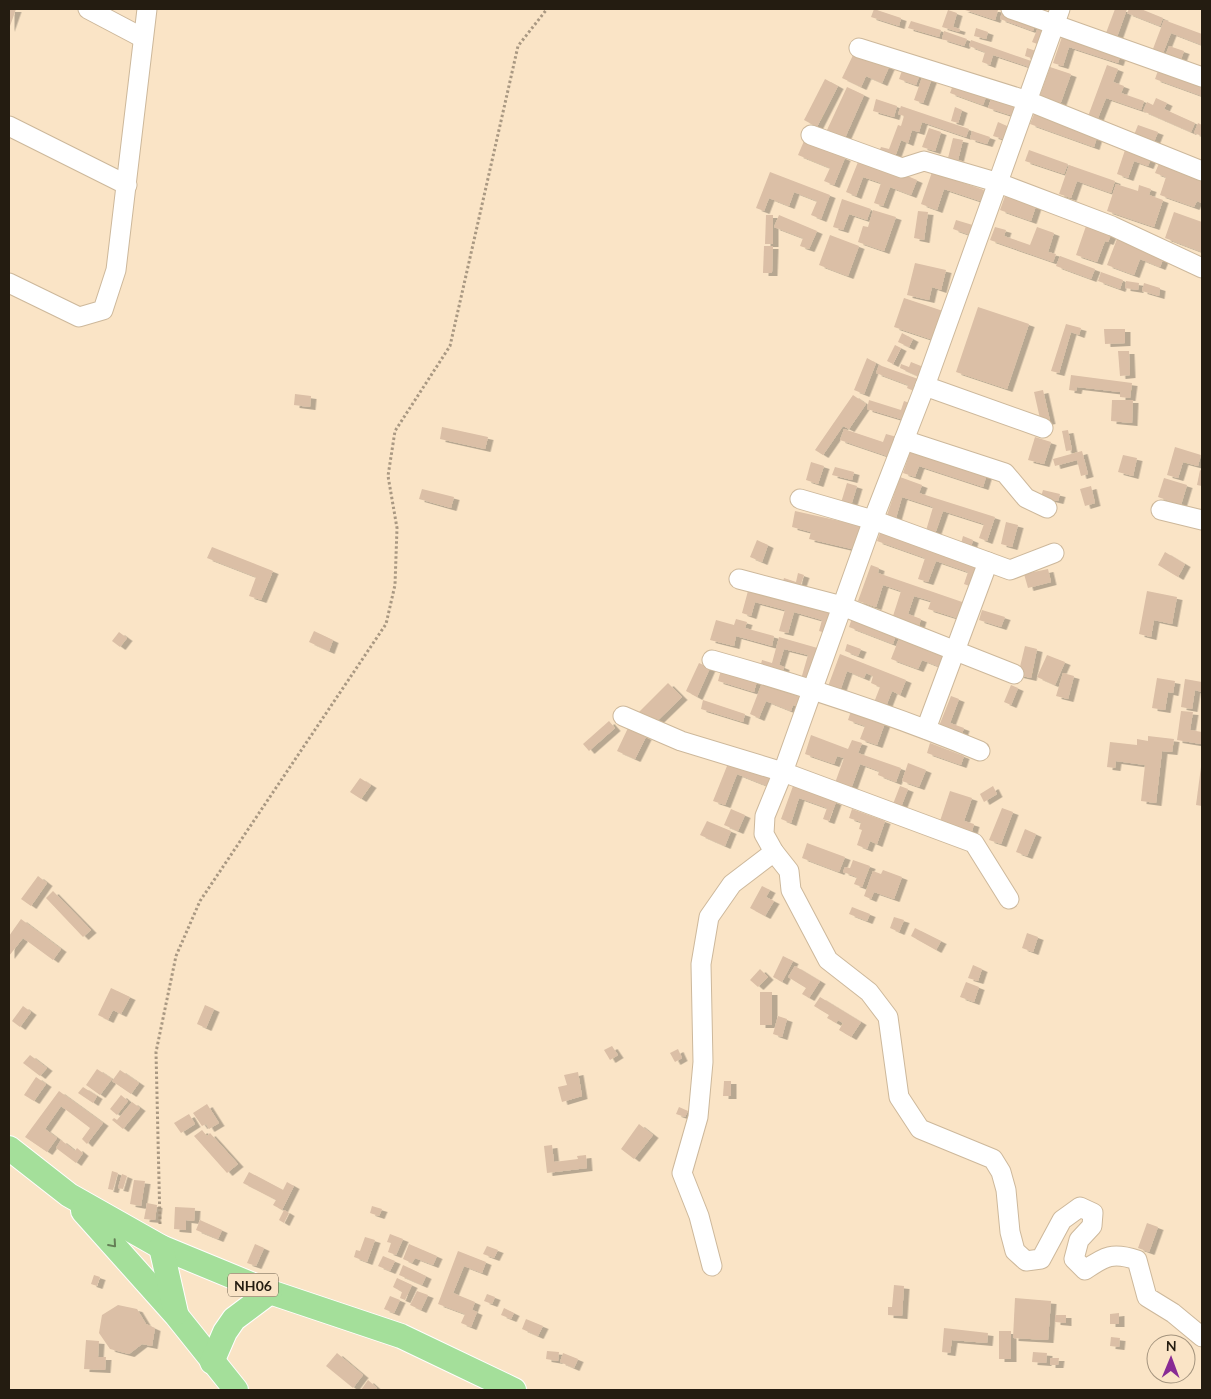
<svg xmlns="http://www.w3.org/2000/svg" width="1211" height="1399" font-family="Lato,sans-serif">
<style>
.building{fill:#dbbfa6;filter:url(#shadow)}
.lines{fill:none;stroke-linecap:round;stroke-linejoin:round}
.minor-casing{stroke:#cdb89b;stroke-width:21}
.major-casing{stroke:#fff;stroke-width:26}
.path{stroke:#a99882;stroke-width:3;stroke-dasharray:2.5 2.5;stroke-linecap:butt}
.minor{stroke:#fff;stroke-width:19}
.major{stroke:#a4df9a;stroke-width:24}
.oneway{stroke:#647e56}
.labels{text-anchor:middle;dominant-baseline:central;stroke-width:4;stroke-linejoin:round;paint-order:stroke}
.shield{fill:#fae4c6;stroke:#645847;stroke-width:1}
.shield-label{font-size:14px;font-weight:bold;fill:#241c11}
</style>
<defs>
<filter id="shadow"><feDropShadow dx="5.5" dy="3" stdDeviation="0" flood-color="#0004"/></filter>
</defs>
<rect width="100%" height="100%" fill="#fae4c6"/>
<g class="building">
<polygon points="9,9 16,9 9,29"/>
<polygon points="874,9 901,18 899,26 871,17"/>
<polygon points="962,9 994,9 998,10 995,20"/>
<polygon points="1115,9 1127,9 1117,37 1106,33"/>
<polygon points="1129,9 1141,9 1163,18 1160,26 1127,13"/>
<polygon points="948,10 957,13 953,27 960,29 959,32 942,27"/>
<polygon points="1002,12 1035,24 1033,31 1000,19"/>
<polygon points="1164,20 1202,34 1202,45 1171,33 1161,58 1151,54"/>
<polygon points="911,21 941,30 939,37 908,28"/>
<polygon points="1039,25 1047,28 1040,45 1032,42"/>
<polygon points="976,28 988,32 986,39 974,36"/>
<polygon points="944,31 967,39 964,46 942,39"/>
<polygon points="1063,34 1121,54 1118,63 1069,47 1063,66 1053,63"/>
<polygon points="971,40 1034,62 1032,68 993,55 990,65 982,62 985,52 969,46"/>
<polygon points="1169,46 1184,51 1181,59 1166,54"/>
<polygon points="1027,48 1039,52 1037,60 1025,56"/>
<polygon points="855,51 889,67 882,83 866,76 861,87 842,78"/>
<polygon points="1107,65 1118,69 1113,82 1124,86 1121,93 1144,101 1141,110 1106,98 1096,123 1087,119"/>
<polygon points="1050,67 1071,74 1060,105 1039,98"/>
<polygon points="903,68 920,74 916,85 899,79"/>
<polygon points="1159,68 1202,84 1202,96 1155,79"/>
<polygon points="923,75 932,78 923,103 914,100"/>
<polygon points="825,79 838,86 817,127 804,120"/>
<polygon points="953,85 986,97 983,105 950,93"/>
<polygon points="847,87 864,95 845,138 827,130"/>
<polygon points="1156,98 1167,103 1164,109 1195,123 1191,132 1143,111 1147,102 1153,105"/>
<polygon points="876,99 897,106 894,117 873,111"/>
<polygon points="991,99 1016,107 1013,116 988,108"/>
<polygon points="901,106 969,129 966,137 922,122 919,132 912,130 908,143 901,140 895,157 879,152 881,147 889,149 898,125 901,126 904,116 898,114"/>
<polygon points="955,107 962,110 958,123 951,121"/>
<polygon points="1034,114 1097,137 1094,147 1030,124"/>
<polygon points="998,122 1007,126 1003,139 993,136"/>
<polygon points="1198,123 1202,125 1202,136 1194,133"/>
<polygon points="1138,125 1158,132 1154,142 1134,135"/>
<polygon points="929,128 941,132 935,151 922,147"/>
<polygon points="972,131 990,137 987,144 970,139"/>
<polygon points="953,138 963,140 958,160 965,162 964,166 947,162"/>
<polygon points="804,141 845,158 834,185 824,181 830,168 798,155"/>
<polygon points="1126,147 1152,156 1148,166 1134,161 1128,178 1117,174"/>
<polygon points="1029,150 1068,164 1064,174 1025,161"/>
<polygon points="1160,161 1202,176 1202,203 1197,201 1194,207 1160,195 1166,177 1155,173"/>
<polygon points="858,162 898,177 900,173 917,180 911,195 890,187 883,206 874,203 881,183 863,177 856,196 846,192"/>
<polygon points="1069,165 1115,181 1111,193 1077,181 1071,198 1059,194"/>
<polygon points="770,172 830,195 821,219 811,215 817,201 794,192 789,206 769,198 764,211 756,208"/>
<polygon points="932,172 984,190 980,201 944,189 937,210 921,204"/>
<polygon points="1116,184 1138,191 1139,185 1151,189 1149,195 1163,200 1154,227 1107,211"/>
<polygon points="1005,196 1036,206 1031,221 1000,210"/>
<polygon points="842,199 871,209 867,220 849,214 843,230 833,227"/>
<polygon points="873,210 896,217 884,251 858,242 863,226 868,227"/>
<polygon points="918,211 928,212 924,240 914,238"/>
<polygon points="1174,212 1202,222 1202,252 1165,238"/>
<polygon points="766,215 773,215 773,244 765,244"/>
<polygon points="779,215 817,231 809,249 800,246 803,238 774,227"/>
<polygon points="956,220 976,226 973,236 953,229"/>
<polygon points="1086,226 1111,235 1108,242 1105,241 1097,262 1076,255"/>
<polygon points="995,227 1006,230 1004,236 1030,245 1037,227 1054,233 1048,252 1056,254 1053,262 990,240"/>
<polygon points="830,235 859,246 848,276 819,265"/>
<polygon points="1117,239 1164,257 1160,267 1140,259 1134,275 1107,265"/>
<polygon points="764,246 773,246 772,273 763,273"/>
<polygon points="1060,256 1095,269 1091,279 1056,266"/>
<polygon points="915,263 946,270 941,290 932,287 929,300 907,295"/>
<polygon points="1101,272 1123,280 1120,289 1098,281"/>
<polygon points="1126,281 1139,283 1138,290 1125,288"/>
<polygon points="1144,283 1160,288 1159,296 1142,291"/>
<polygon points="904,298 946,312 936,341 894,327"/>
<polygon points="978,307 1029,324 1007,389 956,372"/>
<polygon points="1066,324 1081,328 1079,335 1071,332 1059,373 1051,371"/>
<polygon points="1104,329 1125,329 1125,343 1105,344"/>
<polygon points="902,333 913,339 909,347 898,342"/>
<polygon points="895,345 901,348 893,364 887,361"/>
<polygon points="1118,351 1129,351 1130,375 1120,376"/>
<polygon points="867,358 876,363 864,394 854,390"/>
<polygon points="911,362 926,368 922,378 900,368 901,364 909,367"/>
<polygon points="879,365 921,380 916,392 907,388 908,385 876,373"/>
<polygon points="1071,375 1132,383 1130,398 1120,397 1120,392 1077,387 1076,391 1069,390"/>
<polygon points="1043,390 1050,421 1041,423 1034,392"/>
<polygon points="295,394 311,396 310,407 294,405"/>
<polygon points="853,395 866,404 849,429 843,426 823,455 815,450"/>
<polygon points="869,400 901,410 904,401 912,404 907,421 867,409"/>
<polygon points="1112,400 1133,400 1132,423 1111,421"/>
<polygon points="442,427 488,437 485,449 440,439"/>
<polygon points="844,429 883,442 886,434 897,437 890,457 840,440"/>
<polygon points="1068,430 1072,450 1066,451 1062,431"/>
<polygon points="1035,437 1051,442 1044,464 1028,460"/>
<polygon points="1175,447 1201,455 1198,466 1183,462 1178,478 1167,475"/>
<polygon points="911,449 987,474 983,487 919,466 915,477 903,473"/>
<polygon points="1082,451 1088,474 1081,476 1077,460 1055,466 1053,459"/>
<polygon points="1123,455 1137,458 1133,476 1118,472"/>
<polygon points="811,462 824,466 818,484 806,480"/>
<polygon points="835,467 854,472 852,480 832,475"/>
<polygon points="1200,470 1202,471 1202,486 1197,485"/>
<polygon points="900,477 922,485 919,493 995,517 987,541 979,538 984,524 943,511 934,537 925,534 933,507 902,497 896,518 887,515"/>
<polygon points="1164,478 1187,485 1181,505 1158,497"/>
<polygon points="847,483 857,486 850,509 840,506"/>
<polygon points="1091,486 1095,503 1085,506 1080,489"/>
<polygon points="422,489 454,497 451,508 419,499"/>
<polygon points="1043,490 1060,494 1058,501 1041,497"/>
<polygon points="795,511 862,526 856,550 809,539 811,532 792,527"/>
<polygon points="1006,522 1018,525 1012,547 1001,544"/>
<polygon points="880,533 979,567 972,587 964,584 968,572 936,561 928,582 918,579 925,558 877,541"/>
<polygon points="963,536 973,540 971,547 961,544"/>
<polygon points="757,540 768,545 762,562 750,557"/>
<polygon points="212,547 273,571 261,600 249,596 256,577 207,558"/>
<polygon points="1165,552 1185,564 1178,577 1158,565"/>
<polygon points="871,565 879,568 878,573 968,604 963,620 928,609 931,601 914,596 908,614 921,619 918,629 899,622 900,618 893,616 901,591 883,585 876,607 858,601"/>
<polygon points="1048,569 1051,582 1028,588 1024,574"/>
<polygon points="798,573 804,575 799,590 782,585 784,578 796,582"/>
<polygon points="748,591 834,614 829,634 819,631 822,620 794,612 788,633 779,631 785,610 755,602 751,616 742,613"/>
<polygon points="1147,591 1177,597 1172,624 1154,620 1151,637 1139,634"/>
<polygon points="982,610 1005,617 1001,627 979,620"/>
<polygon points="852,618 896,635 893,644 849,627"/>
<polygon points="736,619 747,622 745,628 774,636 772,646 736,636 734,646 710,640 716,620 734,625"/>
<polygon points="314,631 333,640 329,651 309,642"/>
<polygon points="119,632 127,638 120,647 112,641"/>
<polygon points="900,636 945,653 940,667 922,660 918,669 891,659"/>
<polygon points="779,637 821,649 811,682 801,679 808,655 784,649 779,665 784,667 782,674 760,668 762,660 772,663"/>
<polygon points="847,644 861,649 858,656 845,651"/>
<polygon points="1025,646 1037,649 1031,678 1018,675"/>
<polygon points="840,654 906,680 900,695 892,691 885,709 873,705 880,687 871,683 873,676 866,673 864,678 847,671 839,694 827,689"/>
<polygon points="1047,655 1065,662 1055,685 1037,677"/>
<polygon points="699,663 710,668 697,697 686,691"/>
<polygon points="721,670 757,681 754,692 718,681"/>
<polygon points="1063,673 1074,676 1068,699 1056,696"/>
<polygon points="1157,678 1175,681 1173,693 1168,692 1165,710 1152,708"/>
<polygon points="1185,679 1202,682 1202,692 1195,690 1192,709 1181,707"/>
<polygon points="668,683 682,697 651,727 638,713"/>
<polygon points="762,683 805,699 802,708 793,705 791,711 766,701 759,718 750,714"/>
<polygon points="1011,685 1018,688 1011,705 1004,702"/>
<polygon points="951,696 959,699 950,723 964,728 962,734 939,726"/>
<polygon points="703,700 745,714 743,722 701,709"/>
<polygon points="851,711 885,723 877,745 860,739 865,726 848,720"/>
<polygon points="1181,711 1193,712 1190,730 1202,732 1201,744 1177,740"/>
<polygon points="609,721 615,728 589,751 583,744"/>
<polygon points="628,728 646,737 635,759 617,751"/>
<polygon points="811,735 848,749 852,740 862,743 858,753 901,768 896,782 878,775 879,771 860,764 851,789 835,783 844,758 837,756 834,764 805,754"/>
<polygon points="1148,736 1174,739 1172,752 1162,751 1156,803 1141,801 1145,765 1116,761 1115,768 1107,767 1110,742 1137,745 1137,739 1148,741"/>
<polygon points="930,743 964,756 961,765 927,753"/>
<polygon points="729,761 773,779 770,787 737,774 725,805 713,801"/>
<polygon points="908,763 926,770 919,787 902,781"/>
<polygon points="1201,767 1202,767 1202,806 1196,805"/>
<polygon points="360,778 371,785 361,799 350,792"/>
<polygon points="793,786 836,802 829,821 823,819 827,808 799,798 791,823 781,819"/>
<polygon points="900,786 908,789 901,807 893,804"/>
<polygon points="993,786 997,794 984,802 980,794"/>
<polygon points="950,791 972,798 964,821 974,824 971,835 939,824"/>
<polygon points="1002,808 1013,812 1001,844 989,840"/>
<polygon points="731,809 745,815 738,831 724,825"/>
<polygon points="852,809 885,821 877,844 870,841 867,849 857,845 862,830 859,829 861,822 849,818"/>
<polygon points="707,821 731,831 725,846 700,835"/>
<polygon points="1025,829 1036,834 1027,856 1016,852"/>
<polygon points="807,843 845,857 839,872 802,858"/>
<polygon points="853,860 870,866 862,887 854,884 857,877 843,872 845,867 850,868"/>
<polygon points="883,870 902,877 894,899 874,892 871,899 864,896 873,871 881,874"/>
<polygon points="38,876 47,883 31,906 21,899"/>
<polygon points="762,886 770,890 766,897 774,901 765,916 750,908"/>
<polygon points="53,891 91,930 83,937 46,898"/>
<polygon points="852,907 870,914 867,921 849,914"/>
<polygon points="894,917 904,920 899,932 890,928"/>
<polygon points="21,919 61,949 53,960 23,938 9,956 9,936"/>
<polygon points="915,928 941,941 936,950 911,936"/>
<polygon points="1027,933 1038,937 1033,952 1022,948"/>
<polygon points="783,956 793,961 782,982 773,977"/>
<polygon points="973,965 982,969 978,981 968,978"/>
<polygon points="795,966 820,981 809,998 802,994 806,988 788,977"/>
<polygon points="760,969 768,977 758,987 750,980"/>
<polygon points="966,982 979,987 974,1002 960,997"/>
<polygon points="111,988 130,997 121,1014 113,1010 108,1020 98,1015"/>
<rect x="760" y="992" width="12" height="33"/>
<polygon points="820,997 861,1022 851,1037 839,1030 843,1023 838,1020 836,1023 827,1018 829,1015 814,1006"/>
<polygon points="205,1005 214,1009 206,1028 197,1024"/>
<polygon points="23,1006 31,1012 20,1027 12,1021"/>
<polygon points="778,1016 787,1019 782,1037 773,1034"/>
<polygon points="612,1046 618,1055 610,1060 604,1050"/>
<polygon points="678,1049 682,1058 675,1062 670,1053"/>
<polygon points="30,1055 47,1068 40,1076 23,1063"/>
<polygon points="97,1069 112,1079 100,1095 86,1085"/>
<polygon points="120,1070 139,1083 131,1094 112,1081"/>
<polygon points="578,1072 582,1096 562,1102 558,1087 567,1085 564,1075"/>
<polygon points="36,1077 46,1084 34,1101 24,1095"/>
<polygon points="724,1081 731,1081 731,1096 723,1096"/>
<polygon points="83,1087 97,1096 93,1103 78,1093"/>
<polygon points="59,1091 103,1123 87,1144 82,1139 90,1128 61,1106 45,1129 57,1138 47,1152 25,1137"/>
<polygon points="121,1095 128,1101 117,1115 110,1109"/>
<polygon points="132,1102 140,1108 123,1129 112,1120 114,1118 117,1120"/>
<polygon points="207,1104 219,1123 209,1129 206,1124 202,1126 193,1113"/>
<polygon points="679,1107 688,1111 685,1117 676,1114"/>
<polygon points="189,1114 195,1124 181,1133 174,1123"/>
<polygon points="639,1124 653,1135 634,1159 621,1149"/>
<polygon points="202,1130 207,1136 210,1133 238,1164 227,1173 194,1136"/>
<polygon points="61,1140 75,1151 77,1148 83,1153 76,1163 56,1148"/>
<polygon points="552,1145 554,1162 578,1159 577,1156 586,1155 587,1168 547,1173 544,1146"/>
<polygon points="112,1171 118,1173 113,1190 108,1189"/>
<polygon points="249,1172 283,1190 287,1182 294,1186 282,1210 273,1205 276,1200 243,1183"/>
<polygon points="122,1174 127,1176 123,1189 118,1188"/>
<polygon points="134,1180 145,1181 141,1206 130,1204"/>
<polygon points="147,1203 157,1205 155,1220 144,1219"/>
<polygon points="372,1206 382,1209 379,1216 370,1213"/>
<polygon points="175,1207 195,1208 194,1221 186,1220 186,1230 174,1229"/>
<polygon points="284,1210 289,1213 284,1223 279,1220"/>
<polygon points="200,1220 222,1230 218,1239 196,1230"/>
<polygon points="1147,1223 1158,1227 1149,1252 1138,1248"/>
<polygon points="390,1234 403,1239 396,1255 388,1252 391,1243 387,1242"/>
<polygon points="365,1237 375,1240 367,1262 354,1257 356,1250 360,1251"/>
<polygon points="255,1244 264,1248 256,1266 247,1263"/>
<polygon points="409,1244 437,1256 433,1265 415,1258 412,1263 403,1259"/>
<polygon points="487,1246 498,1250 494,1258 483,1254"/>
<polygon points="458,1251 486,1262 482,1273 464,1266 453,1293 475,1302 472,1310 477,1312 471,1327 461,1323 465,1314 438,1304"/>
<polygon points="383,1256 395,1261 390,1271 378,1266"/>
<polygon points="403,1265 426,1276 422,1285 399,1275"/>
<polygon points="94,1275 100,1277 97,1286 91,1284"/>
<polygon points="397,1278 412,1285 405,1300 400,1298 402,1292 393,1287"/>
<polygon points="894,1285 904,1286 902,1316 888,1315 888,1307 892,1307"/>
<polygon points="417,1291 428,1295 421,1310 410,1305"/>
<polygon points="487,1294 495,1297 492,1304 484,1301"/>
<polygon points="390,1296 400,1300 394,1313 384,1309"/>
<polygon points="1015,1298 1051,1301 1048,1340 1013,1338"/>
<polygon points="118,1305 137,1309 146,1324 155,1328 152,1346 142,1344 129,1354 110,1349 99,1333 102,1315"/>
<polygon points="504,1308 514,1313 511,1319 501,1315"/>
<polygon points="1119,1313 1119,1324 1110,1324 1110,1314"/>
<polygon points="1055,1315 1066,1315 1066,1323 1055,1322"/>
<polygon points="526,1319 543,1326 538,1336 522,1329"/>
<polygon points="944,1328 988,1333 987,1343 952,1340 950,1353 942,1352"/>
<rect x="999" y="1331" width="12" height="28"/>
<polygon points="1111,1337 1120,1338 1119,1347 1110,1346"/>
<polygon points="86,1340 99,1341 98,1357 106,1357 105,1370 84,1369"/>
<polygon points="547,1351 559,1352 558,1361 546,1359"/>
<polygon points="1033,1352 1047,1353 1046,1363 1032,1362"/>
<polygon points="337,1353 363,1375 353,1388 326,1366"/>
<polygon points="563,1353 578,1359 574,1368 560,1362"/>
<polygon points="1050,1358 1059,1358 1058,1365 1050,1365"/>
<polygon points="368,1380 377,1388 375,1390 361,1390"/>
</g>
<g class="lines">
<defs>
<g id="minor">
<polyline points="88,9 143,38"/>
<polyline points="1011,9 1202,77"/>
<path d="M 1060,9 L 925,386 L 873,520 L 783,772 L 765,816 L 764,834 L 774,852 L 789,871 L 791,890 L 828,960 L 869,992 L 888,1017 L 899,1097 L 920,1129 L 993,1159 L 1001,1172 L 1006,1190 L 1010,1232 L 1015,1251 L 1026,1261 L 1041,1259 L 1062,1220 L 1080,1207 L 1093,1213 L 1092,1226 L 1079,1240 L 1074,1259 L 1085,1270 C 1105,1256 1113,1252 1137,1260 L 1147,1297 L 1173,1313 L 1202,1337"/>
<polyline points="859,48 1028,101 1202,171"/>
<polyline points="9,126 127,185"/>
<polyline points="811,135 902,168 924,161 996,182 1112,226 1202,268"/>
<polyline points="9,283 79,317 103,310 116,270 147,9"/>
<polyline points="925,386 1043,428"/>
<polyline points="904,440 1005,473 1026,498 1047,508"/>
<polyline points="800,499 873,520 1010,570 1054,553"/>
<polyline points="1161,510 1202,520"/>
<polyline points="739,579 842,606 1014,674"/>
<path d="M 712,660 C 805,686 891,714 980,751"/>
<polyline points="623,716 681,741 783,772 974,843 1009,899"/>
<polyline points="926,729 988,562"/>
<polyline points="712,1266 699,1216 682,1173 698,1117 703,1062 701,964 709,917 732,884 774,852"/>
</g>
<g id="major">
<polyline points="9,1148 69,1195 161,1247 270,1292 401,1336 514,1390"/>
<polyline points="83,1211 176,1315 236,1390"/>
<polyline points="161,1247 176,1313"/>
<polyline points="212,1362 225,1332 234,1319 270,1292"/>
</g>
</defs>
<use href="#minor" class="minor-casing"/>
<use href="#major" class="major-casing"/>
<polyline class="path" points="160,1224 156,1052 176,956 200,901 386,624 395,585 397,528 388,476 395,431 450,346 518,46 547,9"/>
<use href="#minor" class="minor"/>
<use href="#major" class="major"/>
</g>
<defs><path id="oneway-chevron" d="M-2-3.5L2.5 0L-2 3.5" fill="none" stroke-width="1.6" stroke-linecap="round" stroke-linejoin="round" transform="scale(1.25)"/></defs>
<use class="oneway" href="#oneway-chevron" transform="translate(113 1244) rotate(49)"/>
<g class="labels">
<rect class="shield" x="228" y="1273.5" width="50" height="23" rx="4"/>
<g class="shield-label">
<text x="253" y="1285">NH06</text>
</g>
</g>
<rect width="1211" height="1399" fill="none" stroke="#241c11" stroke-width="20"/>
<g transform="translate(1171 1359) rotate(1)"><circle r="24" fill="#fae4c6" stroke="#a4947e"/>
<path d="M0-4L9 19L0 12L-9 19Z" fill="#882a94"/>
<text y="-8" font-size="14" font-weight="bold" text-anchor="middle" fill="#241c11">N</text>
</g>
</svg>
